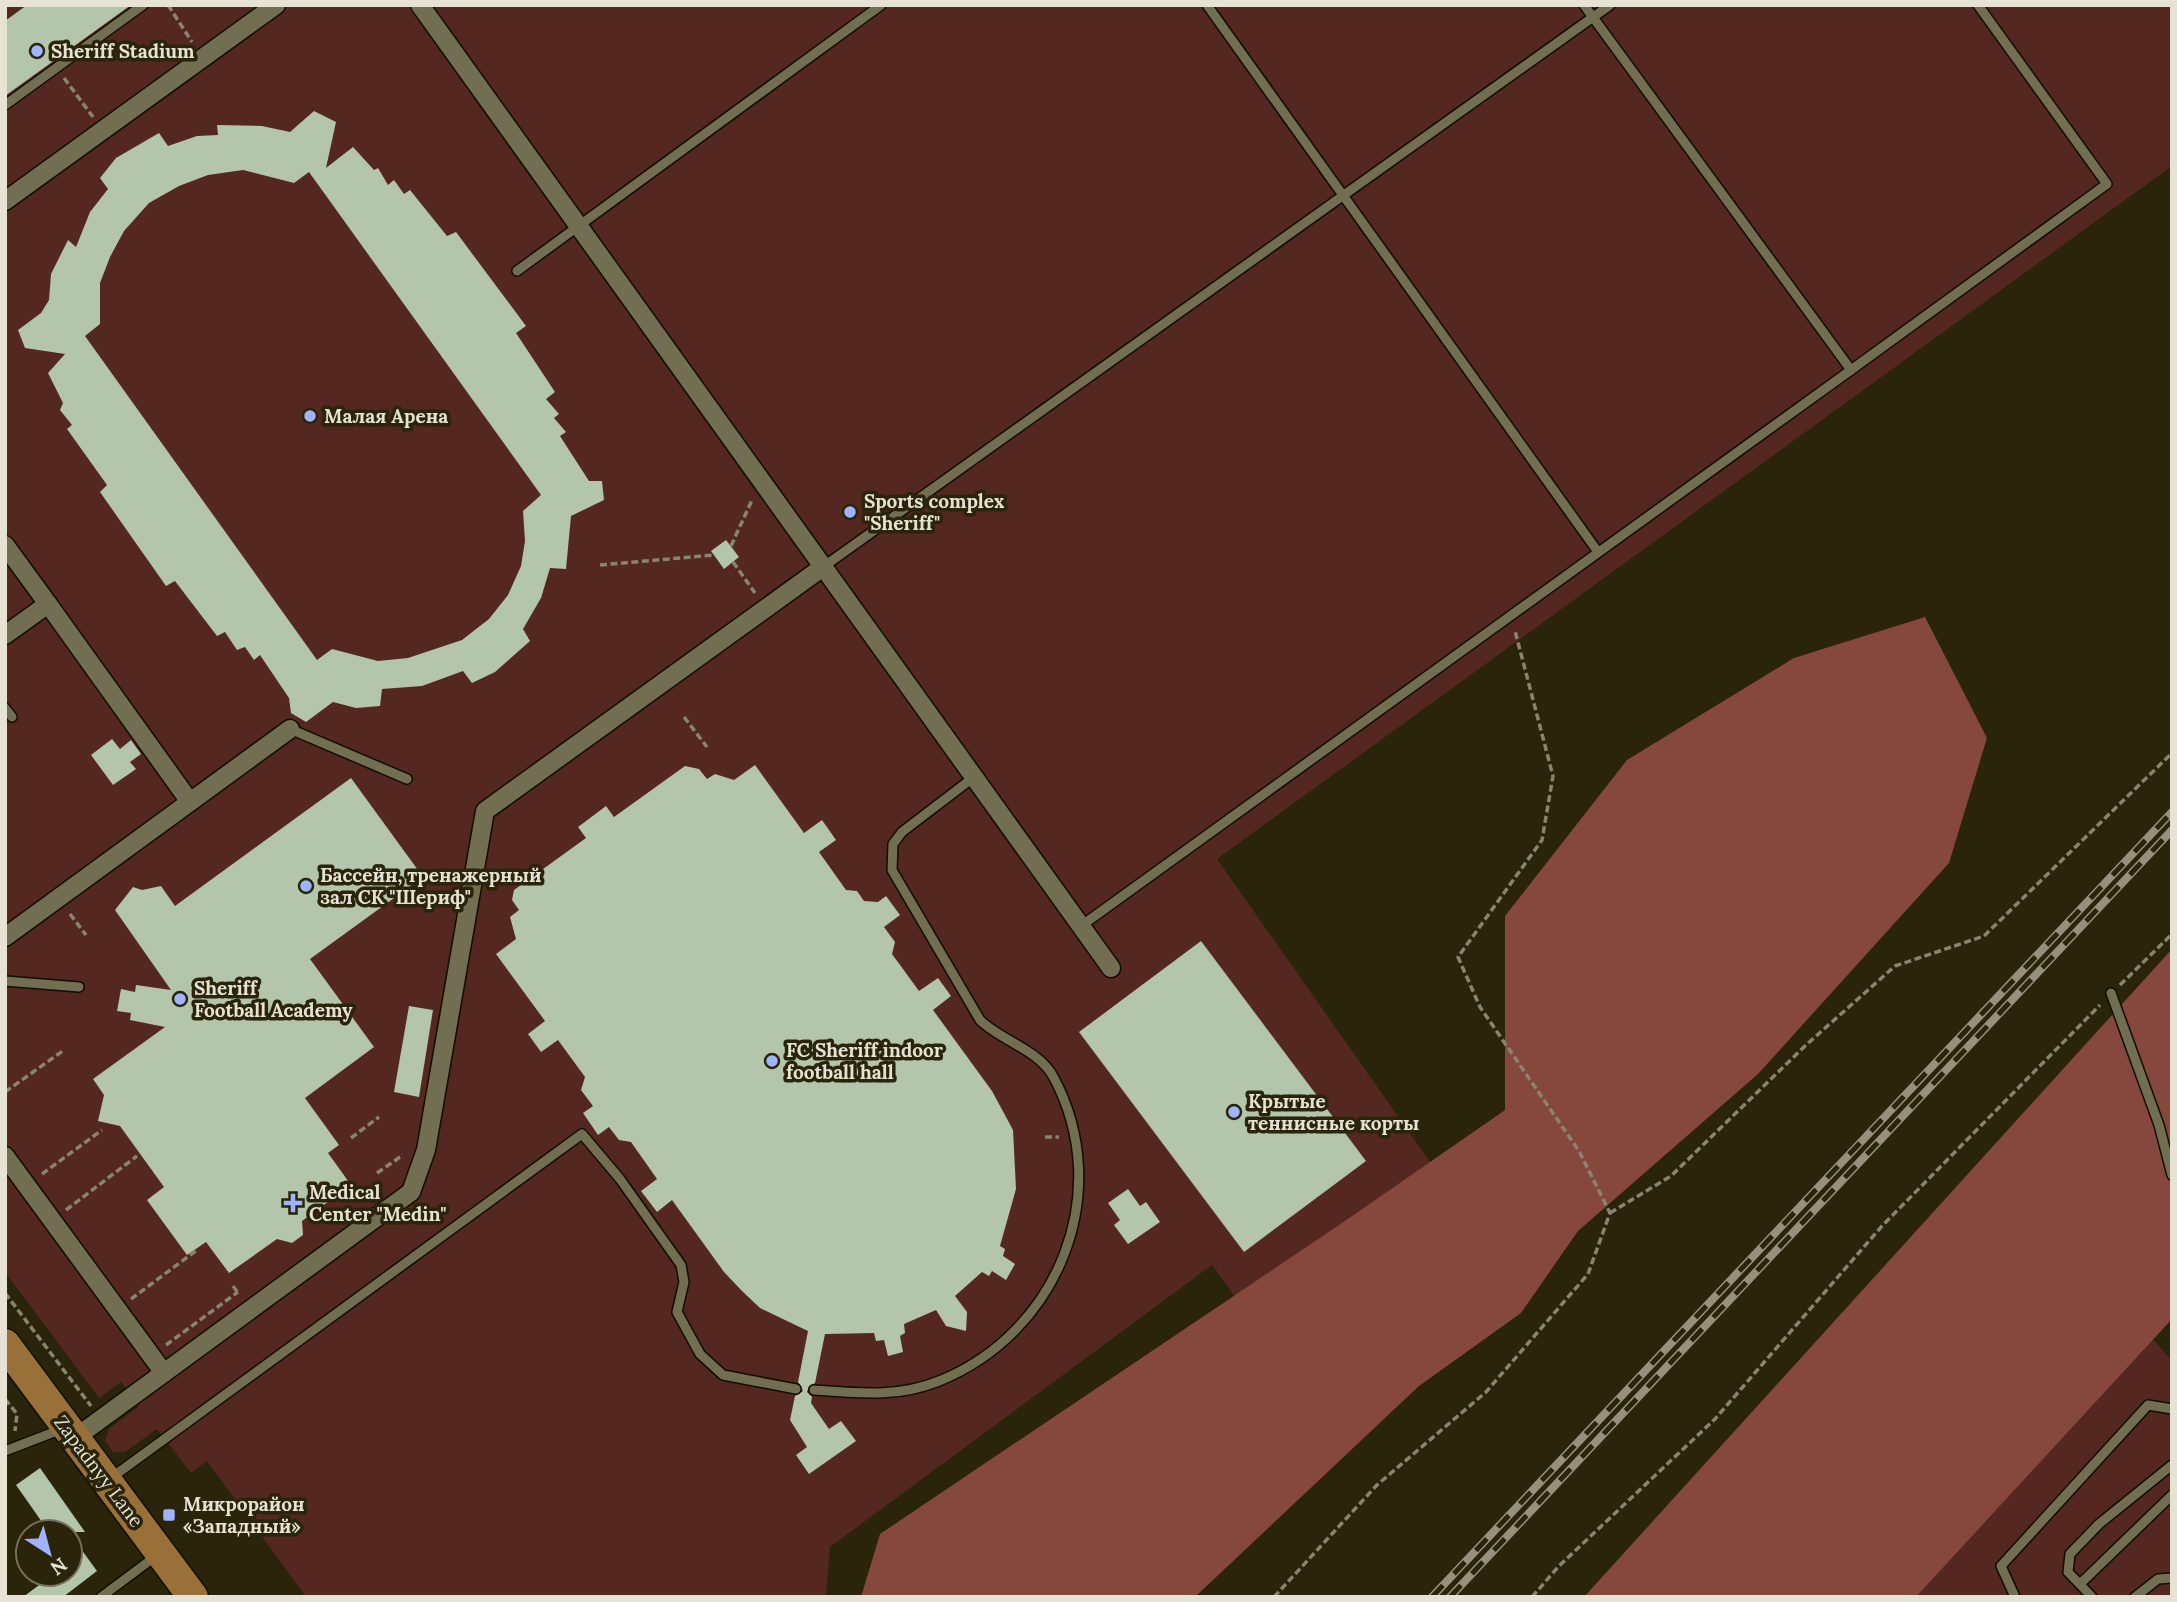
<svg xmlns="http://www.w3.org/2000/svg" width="2177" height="1602" font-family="Lora,serif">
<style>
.green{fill:#542720}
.forest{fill:#86473c}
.building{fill:#b3c5aa;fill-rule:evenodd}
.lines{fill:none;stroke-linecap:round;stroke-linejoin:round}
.lane-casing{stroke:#110d00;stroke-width:12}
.street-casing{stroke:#110d00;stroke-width:21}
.primary-casing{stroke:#110d00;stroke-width:33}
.path{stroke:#88846f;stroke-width:3.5;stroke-dasharray:7 3.5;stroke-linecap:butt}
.lane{stroke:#726e51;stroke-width:9}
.street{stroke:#726e51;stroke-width:18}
.primary{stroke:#987038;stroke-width:30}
.rail-casing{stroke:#95917d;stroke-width:8}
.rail{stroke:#29240a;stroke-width:5;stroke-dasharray:16;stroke-linecap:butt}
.poi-dot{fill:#a0b3fd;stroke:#29240a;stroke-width:2.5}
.labels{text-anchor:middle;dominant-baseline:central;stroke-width:7;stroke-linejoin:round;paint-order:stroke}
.poi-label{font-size:19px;font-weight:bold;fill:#e6e3d4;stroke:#29240a;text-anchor:start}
.street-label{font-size:19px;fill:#e6e3d4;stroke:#29240a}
</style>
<rect width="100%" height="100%" fill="#29240a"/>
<g class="green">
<polygon points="5,5 2172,5 2172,166 1217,859 1452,1193 1260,1331 1212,1265 830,1547 826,1597 306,1597 207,1461 191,1473 157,1429 125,1452 113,1452 105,1441 109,1429 139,1406 121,1382 99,1398 5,1272"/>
<polygon points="2153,1339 2172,1361 2172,1597 1916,1597"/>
</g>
<g class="forest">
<polygon points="1925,617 1987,738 1949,863 1758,1074 1578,1231 1521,1313 1419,1386 1195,1597 861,1597 880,1534 1345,1221 1505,1110 1505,916 1627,760 1794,658"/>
<polygon points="2172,949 2172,1319 1916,1597 1584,1597"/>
</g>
<g class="building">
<polygon points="27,5 131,5 5,96 5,21"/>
<path d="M 314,111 L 336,122 L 326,168 L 353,147 L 374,170 L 378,168 L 388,185 L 394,180 L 404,194 L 410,190 L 447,236 L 456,232 L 526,326 L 516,333 L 555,392 L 546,399 L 559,414 L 554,418 L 566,432 L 560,436 L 589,481 L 602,481 L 604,500 L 571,516 L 566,569 L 550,568 L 541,598 L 523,629 L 530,641 L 495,672 L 472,683 L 463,671 L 422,686 L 382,689 L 380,706 L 356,708 L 333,702 L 306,722 L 291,713 L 289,698 L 260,655 L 254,660 L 245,647 L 237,650 L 225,632 L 217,636 L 175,581 L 166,586 L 100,492 L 107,485 L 67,429 L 72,425 L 60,410 L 63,403 L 48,373 L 65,354 L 25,348 L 18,330 L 41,313 L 49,300 L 51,274 L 68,240 L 76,247 L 90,212 L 108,189 L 100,178 L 116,158 L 159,133 L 168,146 L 197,136 L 218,135 L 217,125 L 262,126 L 290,132 ZM 243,170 L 294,183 L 309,172 L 541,495 L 523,511 L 525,541 L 521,566 L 508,595 L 489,619 L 462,640 L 408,658 L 378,661 L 332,649 L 317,660 L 85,336 L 100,324 L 100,283 L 110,257 L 124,231 L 149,203 L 179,186 L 208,175 Z"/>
<polygon points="726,540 739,557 724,569 711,551"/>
<polygon points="112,739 120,749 131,740 141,754 130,762 136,769 113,785 91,755"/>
<polygon points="755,765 804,833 822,820 836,840 819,852 846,890 857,891 864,901 878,902 886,896 900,915 884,927 895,942 892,954 919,991 938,978 951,996 933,1010 992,1091 1013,1130 1016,1189 1000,1246 1005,1249 1003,1256 1015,1264 1006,1280 992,1271 989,1276 982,1272 955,1296 967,1312 966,1331 946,1326 936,1310 904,1324 905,1333 900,1336 903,1352 888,1356 884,1340 876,1341 874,1333 825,1334 815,1383 809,1386 807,1392 812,1397 811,1403 829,1429 841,1421 856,1441 809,1474 796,1455 807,1447 790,1420 795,1396 803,1391 798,1382 808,1331 760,1308 742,1291 724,1272 672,1200 657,1212 641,1191 657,1179 631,1142 619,1140 609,1127 598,1135 583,1113 593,1106 581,1090 585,1077 558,1040 541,1052 528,1034 545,1021 496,954 516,939 510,917 519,910 512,900 514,890 586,838 578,827 606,806 614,817 685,766 699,769 707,779 715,774 734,780"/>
<polygon points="351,778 423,877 310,959 374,1047 305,1098 339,1145 328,1153 351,1185 302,1221 303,1235 292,1243 277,1239 229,1273 206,1242 187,1255 147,1200 164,1187 120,1126 98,1121 104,1095 93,1079 165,1027 130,1020 131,1013 117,1011 121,989 135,992 136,985 171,990 115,910 133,887 142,890 161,886 175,906"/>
<polygon points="1201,941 1366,1161 1244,1252 1079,1032"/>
<polygon points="409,1006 433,1010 419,1097 394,1092"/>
<polygon points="1128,1189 1140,1206 1146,1202 1160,1222 1128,1244 1114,1225 1120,1220 1108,1203"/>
<polygon points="40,1468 85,1532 49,1532 16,1485"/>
<polygon points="70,1534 97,1571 63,1597 23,1597 54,1574 70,1574"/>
</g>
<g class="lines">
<defs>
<g id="lane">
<polyline points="1207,5 1598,552"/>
<polyline points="5,105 143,5"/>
<polyline points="517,271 881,5"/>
<polyline points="1851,370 2107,184 1978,5"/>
<polyline points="823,567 1610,5"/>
<polyline points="5,708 12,717"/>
<polyline points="290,729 407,779"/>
<polyline points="1081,926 1851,370 1584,5"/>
<polyline points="5,981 79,987"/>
<polyline points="2111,993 2159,1125 2172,1175"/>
<path d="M 814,1390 C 857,1393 898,1398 939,1381 C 1058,1333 1115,1193 1054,1078 C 1040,1050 1001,1041 980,1020 L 892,870 L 893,844 L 902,832 L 974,777"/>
<polyline points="5,1451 62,1429"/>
<polyline points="111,1478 582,1134 620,1179 681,1265 684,1282 677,1312 700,1354 723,1375 796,1389"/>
<polyline points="2080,1584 2172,1495"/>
<polyline points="101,1597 156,1556"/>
<polyline points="2015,1597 2001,1566 2148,1405 2172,1409"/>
<polyline points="2092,1597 2068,1572 2070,1554 2099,1524 2172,1465"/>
<polyline points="2135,1597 2158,1579 2172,1578"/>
</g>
<g id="street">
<polyline points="420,5 1111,968"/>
<polyline points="5,201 276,5"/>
<polyline points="5,545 48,604"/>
<polyline points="5,635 48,604 190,802"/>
<polyline points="5,937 290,729"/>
<polyline points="5,1156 164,1373"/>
<polyline points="75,1438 411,1192 426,1150 485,811 823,567"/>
</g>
<polyline id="primary" points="5,1344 193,1597"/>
</defs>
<use href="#lane" class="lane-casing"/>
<use href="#street" class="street-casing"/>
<use href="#primary" class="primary-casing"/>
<g class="path">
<polyline points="168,5 192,42"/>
<polyline points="64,78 93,117"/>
<polyline points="731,546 752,500"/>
<polyline points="733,562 755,593"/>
<polyline points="600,565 714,555"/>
<polyline points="684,717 707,747"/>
<polyline points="70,914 86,935"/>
<polyline points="2120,985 2172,934"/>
<polyline points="5,1092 64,1050"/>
<polyline points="1045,1137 1059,1137"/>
<polyline points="351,1138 379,1117"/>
<polyline points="377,1173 403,1155"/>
<polyline points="42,1174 102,1130"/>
<polyline points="370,1186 378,1196"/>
<polyline points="66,1210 137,1156"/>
<polyline points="1610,1213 1671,1176 1806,1045 1895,966 1984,936 2172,753"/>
<polyline points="233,1286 239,1294"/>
<polyline points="5,1293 91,1406"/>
<polyline points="131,1299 197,1250"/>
<polyline points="166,1345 238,1292"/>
<polyline points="5,1399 17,1414 15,1431"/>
<polyline points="1274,1597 1377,1485 1486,1392 1588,1274 1610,1213 1579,1151 1480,1007 1458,957 1542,840 1553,776 1515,631"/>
<polyline points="1532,1597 1559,1566 1715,1419 1882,1226 2100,1005"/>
</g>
<use href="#lane" class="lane"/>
<use href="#street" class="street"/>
<use href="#primary" class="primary"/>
<defs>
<g id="rail">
<polyline points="1432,1597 2172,812"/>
<polyline points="1450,1597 2172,830"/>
</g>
</defs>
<use href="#rail" class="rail-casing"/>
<use href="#rail" class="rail"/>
</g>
<g class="poi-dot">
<circle cx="37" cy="51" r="7"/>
<circle cx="310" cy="416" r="7"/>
<circle cx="850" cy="512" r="7"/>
<circle cx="306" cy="886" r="7"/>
<circle cx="180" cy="999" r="7"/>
<circle cx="772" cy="1061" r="7"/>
<circle cx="1234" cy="1112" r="7"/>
<path d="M289.5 1192.5h7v7h7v7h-7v7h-7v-7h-7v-7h7z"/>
<rect x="162" y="1508" width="14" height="14" rx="3.5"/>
</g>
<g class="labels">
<g class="poi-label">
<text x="51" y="51">Sheriff Stadium</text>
<text x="324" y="416">Малая Арена</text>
<text x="864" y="501">Sports complex<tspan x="864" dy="22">"Sheriff"</tspan></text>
<text x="320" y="875">Бассейн, тренажерный<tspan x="320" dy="22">зал СК "Шериф"</tspan></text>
<text x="194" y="988">Sheriff<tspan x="194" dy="22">Football Academy</tspan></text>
<text x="786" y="1050">FC Sheriff indoor<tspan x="786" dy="22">football hall</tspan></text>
<text x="1248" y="1101">Крытые<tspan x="1248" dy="22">теннисные корты</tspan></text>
<text x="309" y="1192">Medical<tspan x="309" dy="22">Center "Medin"</tspan></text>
<text x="183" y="1504">Микрорайон<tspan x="183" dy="22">«Западный»</tspan></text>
</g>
<g class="street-label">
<text transform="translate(99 1471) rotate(53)">Zapadnyy Lane</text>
</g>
</g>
<rect width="2177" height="1602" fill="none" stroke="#e6e3d4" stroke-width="14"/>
<g transform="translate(49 1553) rotate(144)"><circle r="33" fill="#29240a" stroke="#75705b" stroke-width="2"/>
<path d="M0-5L12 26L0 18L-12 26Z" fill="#a0b3fd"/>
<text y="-10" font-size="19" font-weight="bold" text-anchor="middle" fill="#e6e3d4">N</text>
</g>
</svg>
